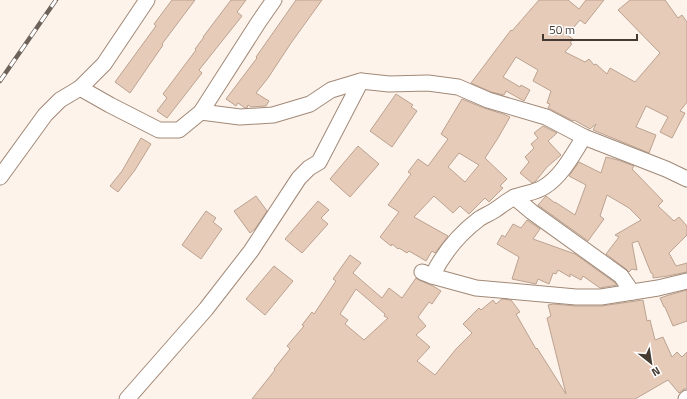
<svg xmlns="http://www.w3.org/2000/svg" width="687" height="399" font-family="'Titillium Web',sans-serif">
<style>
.building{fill:#e6cbb9;stroke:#bba290;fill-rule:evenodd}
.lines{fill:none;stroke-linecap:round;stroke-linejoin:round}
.street-casing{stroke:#a18977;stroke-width:17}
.street{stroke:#fff;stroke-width:15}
.rail-casing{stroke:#6d635b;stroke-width:4.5}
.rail{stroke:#fff;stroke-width:3;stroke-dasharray:9;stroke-linecap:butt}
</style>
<rect width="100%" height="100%" fill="#fef3eb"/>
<g class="building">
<polygon points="172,0 195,0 162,44 163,45 130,93 115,82 156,26 154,24"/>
<polygon points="231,0 246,0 237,12 242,16 199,70 202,73 167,118 157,111 167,98 163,94 196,50 195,49 204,37 203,37"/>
<polygon points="296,0 322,0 291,43 268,78 256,93 269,101 266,106 251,107 248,105 247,108 245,108 238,103 236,106 226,99 257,58 256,57"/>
<polygon points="539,0 568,0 579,9 586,0 604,0 585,24 580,20 567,35 573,39 570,43 572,44 565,52 585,62 589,59 594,65 596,64 607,74 610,68 635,82 660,53 618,10 630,0 665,0 678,18 682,15 687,22 687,102 680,111 685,113 672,138 660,132 668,117 646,106 636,127 656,135 649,153 593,130 596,124 590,129 574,120 573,121 548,108 550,104 547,103 551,91 533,81 538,70 516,57 503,77 520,87 521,85 530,90 524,101 506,91 504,95 491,92 471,83 511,30 512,31"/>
<polygon points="396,94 413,105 411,107 417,111 392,147 370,131"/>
<path d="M 462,99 L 484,108 L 503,114 L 510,117 L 498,138 L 485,158 L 507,179 L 500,186 L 503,188 L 489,202 L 485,198 L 469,214 L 460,206 L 453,213 L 434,196 L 414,217 L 448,236 L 435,253 L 432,251 L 426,261 L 409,251 L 407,253 L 399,248 L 398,249 L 392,244 L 391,246 L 380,237 L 399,212 L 388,205 L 411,174 L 408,172 L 418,159 L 428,166 L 448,139 L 441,134 ZM 459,153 L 479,165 L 465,182 L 448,167 Z"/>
<polygon points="543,126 557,133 548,141 561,155 547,167 535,182 532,183 520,173 529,162 525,157 534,148 531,144 538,138 534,133"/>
<polygon points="141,138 151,144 135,170 118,192 110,186 122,171"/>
<polygon points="358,146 379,164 350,197 330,179"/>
<polygon points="606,157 618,160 634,166 632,169 663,201 658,206 674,221 679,217 687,226 687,235 669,253 676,266 687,263 687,272 668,276 653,278 653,274 651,273 638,241 632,243 637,270 632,269 629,272 626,269 606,254 619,237 615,235 641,220 629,208 607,195 600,216 604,219 588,241 538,205 546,196 555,203 555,202 575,215 586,185 569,176 579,162 601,173"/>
<polygon points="256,196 267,211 255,229 250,233 234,211"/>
<polygon points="318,201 329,210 321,218 328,224 302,253 285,239"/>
<polygon points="206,211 216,218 213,222 222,229 201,259 182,245"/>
<polygon points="527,220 540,229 533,239 575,254 614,282 617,285 600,288 583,276 581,280 570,274 570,277 558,270 556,274 553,273 549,284 538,279 536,284 512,279 519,257 497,244 502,235 505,237 513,224 521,228"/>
<path d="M 350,255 L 361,263 L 353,273 L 382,298 L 389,288 L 402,298 L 416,278 L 419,280 L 433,286 L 441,291 L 432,304 L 429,302 L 418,317 L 426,326 L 416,335 L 430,347 L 417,361 L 435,375 L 456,349 L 472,333 L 463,324 L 479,308 L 481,310 L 493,300 L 496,304 L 502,299 L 511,300 L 520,312 L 516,314 L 536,349 L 537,348 L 566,394 L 547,318 L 551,316 L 548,305 L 553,304 L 576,306 L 601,306 L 643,300 L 647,321 L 650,320 L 655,340 L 663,337 L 672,357 L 677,352 L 682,357 L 687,352 L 687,389 L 684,389 L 679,393 L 668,380 L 635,399 L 252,399 L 275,370 L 274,369 L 290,349 L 287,346 L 304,326 L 302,325 L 312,312 L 314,314 L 336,281 L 333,279 ZM 356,289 L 385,314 L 384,316 L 388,318 L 364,340 L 345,324 L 348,320 L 340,314 Z"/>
<polygon points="274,266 293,281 265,315 246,299"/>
<polygon points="687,290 687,321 673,326 665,307 664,307 660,298 669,295"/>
</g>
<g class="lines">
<defs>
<g id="street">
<polyline points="80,88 110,105 159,130 179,130 201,112 258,23 274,0"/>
<polyline points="201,112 240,117 273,115 310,104 331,90 361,81 389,84 428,83 458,87 488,100 546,117 584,137 666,169 687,179"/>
<polyline points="0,177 45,115 60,100 80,88 104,64 147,0"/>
<polyline points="514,197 532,212 621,276 632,292"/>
<polyline points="422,272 432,276 476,288 576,297 601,297 658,288 687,281"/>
<path d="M 432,276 C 443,254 459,234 479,219 C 483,216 489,214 495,210 C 501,206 508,200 515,197 C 525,193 535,193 544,187 C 562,176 573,154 584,137"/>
<polyline points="127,399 206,309 251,251 299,178 309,168 319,162 361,81"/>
<polyline points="686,399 687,398"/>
</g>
</defs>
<use href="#street" class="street-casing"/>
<use href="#street" class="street"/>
<defs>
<polyline id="rail" points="0,81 56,0"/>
</defs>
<use href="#rail" class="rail-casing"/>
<use href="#rail" class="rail"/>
</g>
<g transform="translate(651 363) rotate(150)" stroke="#ffffff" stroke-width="3" paint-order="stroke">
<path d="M0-3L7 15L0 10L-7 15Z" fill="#443a32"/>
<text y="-6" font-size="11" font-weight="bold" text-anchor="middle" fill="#443a32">N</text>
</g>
<path d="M543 34v6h94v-6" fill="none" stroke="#443a32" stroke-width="2"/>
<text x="549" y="34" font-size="12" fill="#443a32" stroke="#ffffff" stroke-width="3" paint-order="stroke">50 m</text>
</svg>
